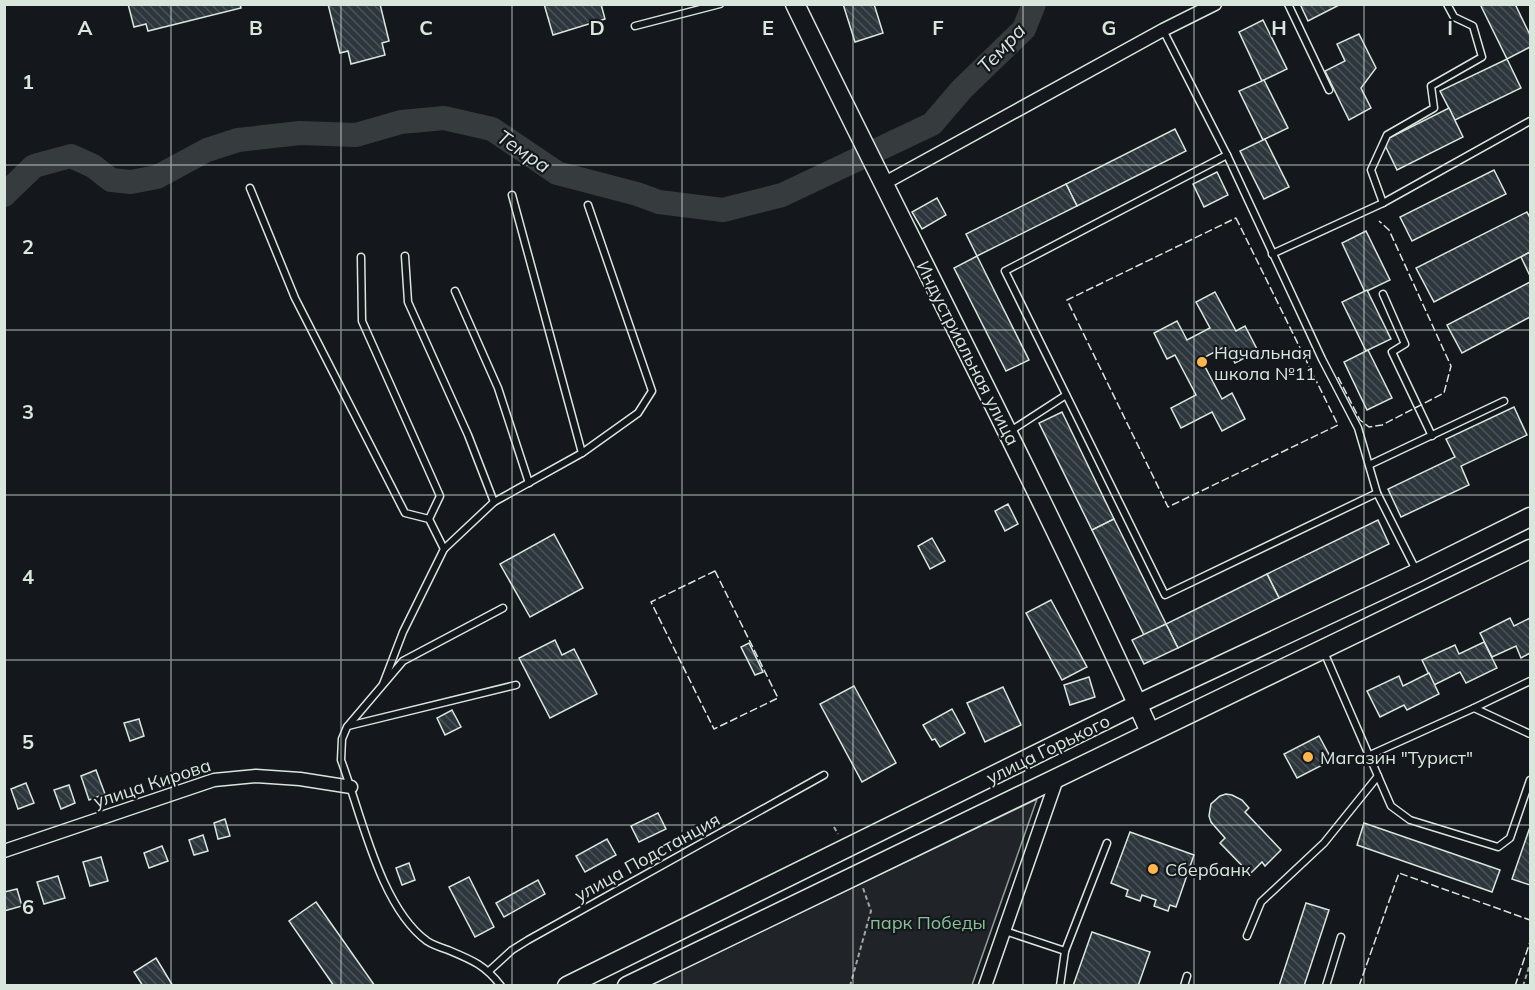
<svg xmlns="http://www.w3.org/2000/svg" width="1535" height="990" font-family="Mulish,sans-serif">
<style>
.green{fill:#202428;stroke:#939e99;stroke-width:1.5}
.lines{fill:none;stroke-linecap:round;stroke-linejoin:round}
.river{stroke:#363b3e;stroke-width:24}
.building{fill:url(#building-back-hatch);stroke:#d8e6dc;stroke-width:1.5}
.lane-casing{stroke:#d8e6dc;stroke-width:9}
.street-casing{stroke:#d8e6dc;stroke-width:15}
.secondary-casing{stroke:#d8e6dc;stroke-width:21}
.path{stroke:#9da8a2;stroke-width:2;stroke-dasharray:4.5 3;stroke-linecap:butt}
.lane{stroke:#14181c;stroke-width:6}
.street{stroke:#14181c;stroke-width:12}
.secondary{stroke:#14181c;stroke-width:18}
.fence{stroke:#d8e6dc;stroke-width:1.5;stroke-dasharray:8 3;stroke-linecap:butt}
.grid{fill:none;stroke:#d8e6dc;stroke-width:1.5;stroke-opacity:0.55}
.poi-dot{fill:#ffb74d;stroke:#14181c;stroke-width:2}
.labels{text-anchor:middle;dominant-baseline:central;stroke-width:4.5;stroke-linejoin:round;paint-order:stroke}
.poi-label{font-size:18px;fill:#d8e6dc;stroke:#14181c;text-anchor:start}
.street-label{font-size:18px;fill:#d8e6dc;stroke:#14181c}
.park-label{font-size:18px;fill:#8ac095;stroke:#14181c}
.water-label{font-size:20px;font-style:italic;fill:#d8e6dc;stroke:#14181c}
.grid-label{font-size:20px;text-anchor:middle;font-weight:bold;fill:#d8e6dc;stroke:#14181c;stroke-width:4.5;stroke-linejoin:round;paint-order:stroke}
</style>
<defs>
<pattern id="building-back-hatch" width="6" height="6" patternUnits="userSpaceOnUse" patternTransform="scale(1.5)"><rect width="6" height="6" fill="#2c363c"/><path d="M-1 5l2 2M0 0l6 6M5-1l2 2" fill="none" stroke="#4a5358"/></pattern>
</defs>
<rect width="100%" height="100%" fill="#14181c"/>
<polygon class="green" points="1037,799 972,985 650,985"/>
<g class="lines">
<polyline class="river" points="4,195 34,166 71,156 93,166 111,180 131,182 157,177 207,150 238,140 300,133 356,135 401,122 444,118 492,129 557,173 637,194 659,202 723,210 782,195 932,124 962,89 1024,29 1034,4"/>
</g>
<g class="building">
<polygon points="128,4 240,4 241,8 148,31 146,24 134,27"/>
<polygon points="328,4 380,4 389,41 382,43 385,55 351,64 348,51 340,53"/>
<polygon points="544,4 601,4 605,19 553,35"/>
<polygon points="843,4 874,4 883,33 855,42"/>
<polygon points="1300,4 1341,4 1308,21"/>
<polygon points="1480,4 1515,4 1530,35 1530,47 1507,59"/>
<polygon points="1263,20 1287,69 1262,81 1239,32"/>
<polygon points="1359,34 1376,68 1361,88 1371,108 1349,120 1325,71 1345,61 1337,44"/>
<polygon points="1507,59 1521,88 1455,120 1440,91"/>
<polygon points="1264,80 1288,128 1263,140 1239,91"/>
<polygon points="1449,108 1463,137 1397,170 1383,141"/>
<polygon points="1175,129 1186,151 1077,206 1066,184"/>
<polygon points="1265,139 1289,187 1264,199 1240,151"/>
<polygon points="1494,170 1506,194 1412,241 1400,217"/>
<polygon points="1217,172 1228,195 1204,207 1193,184"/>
<polygon points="1066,184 1077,206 977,256 966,234"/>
<polygon points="937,198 946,215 922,229 912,212"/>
<polygon points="1527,212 1530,218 1530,252 1434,302 1416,268"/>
<polygon points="1366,231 1390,280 1365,292 1342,243"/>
<polygon points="1530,252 1530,276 1521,257"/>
<polygon points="977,256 1029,360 1006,371 954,268"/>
<polygon points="1530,282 1530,317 1462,353 1447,325"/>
<polygon points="1367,290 1391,339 1366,351 1342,302"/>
<polygon points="1215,292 1236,331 1245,326 1258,351 1235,363 1226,346 1201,359 1222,399 1232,393 1245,419 1222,431 1212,412 1181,428 1171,408 1196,395 1175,355 1167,359 1154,333 1177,321 1187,340 1210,328 1196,302"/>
<polygon points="1368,350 1392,398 1367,410 1344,362"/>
<polygon points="1514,407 1527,435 1461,466 1469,485 1401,517 1388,489 1455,457 1446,439"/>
<polygon points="1062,412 1114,519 1092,530 1039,423"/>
<polygon points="1008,504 1018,524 1005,531 995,511"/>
<polygon points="1114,519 1166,624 1144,635 1092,530"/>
<polygon points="1378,520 1389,544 1279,598 1267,574"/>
<polygon points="554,534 583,588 530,617 500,564"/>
<polygon points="932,538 945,561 930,569 918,546"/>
<polygon points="1267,574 1279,598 1178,648 1166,624"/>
<polygon points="1051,600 1087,667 1062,680 1026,613"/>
<polygon points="1510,618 1514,626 1530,618 1530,653 1521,658 1516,646 1492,657 1480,633"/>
<polygon points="1166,624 1178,648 1144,664 1132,640"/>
<polygon points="555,640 562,655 574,649 597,694 550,718 519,658"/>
<polygon points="1484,642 1497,668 1466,683 1460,672 1434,685 1422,660 1455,645 1459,654"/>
<polygon points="749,643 763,672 755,675 741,647"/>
<polygon points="1429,673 1439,694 1407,710 1404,705 1380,717 1367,691 1399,676 1403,686"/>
<polygon points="1089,677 1095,697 1070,705 1064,685"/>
<polygon points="854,686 896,763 862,782 820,704"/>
<polygon points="1003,687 1021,725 985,742 967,703"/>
<polygon points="952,709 965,733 940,747 935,739 932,740 923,725"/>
<polygon points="452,710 461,727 445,735 437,718"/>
<polygon points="139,719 144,736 130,741 124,723"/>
<polygon points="1319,736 1332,760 1297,778 1284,754"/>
<polygon points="96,770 105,794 89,800 81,776"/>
<polygon points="26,783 34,803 18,809 11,789"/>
<polygon points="69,785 75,803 61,809 54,790"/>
<polygon points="1226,794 1232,795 1242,800 1249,808 1245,812 1281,850 1265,866 1262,862 1250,874 1220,843 1225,838 1211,822 1209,816 1211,804 1220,796"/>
<polygon points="658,813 666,829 639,842 631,826"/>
<polygon points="225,819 230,836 218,839 214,823"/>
<polygon points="1364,823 1500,870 1492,892 1357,845"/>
<polygon points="1530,827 1530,885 1512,879"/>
<polygon points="1130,832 1194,855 1176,907 1170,905 1168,911 1154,906 1156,900 1142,895 1140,901 1126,896 1128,890 1111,883"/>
<polygon points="203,835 208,851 194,855 189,840"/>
<polygon points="607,839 616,855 585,872 576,856"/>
<polygon points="162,846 168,861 149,868 144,853"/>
<polygon points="101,857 108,881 90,886 83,862"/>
<polygon points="409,863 415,880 402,885 396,868"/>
<polygon points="58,876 65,898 44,904 37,882"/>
<polygon points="469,877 494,927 475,937 449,887"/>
<polygon points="538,880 545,894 504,917 496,903"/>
<polygon points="17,889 22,906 4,911 4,892"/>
<polygon points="316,902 375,986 334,986 289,921"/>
<polygon points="1306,903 1329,910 1304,986 1279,986"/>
<polygon points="1092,932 1150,952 1138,986 1073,986"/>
<polygon points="156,958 173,986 143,986 134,972"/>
</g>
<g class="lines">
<defs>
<g id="lane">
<polyline points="1288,4 1329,90"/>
<polyline points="635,26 720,4"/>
<polyline points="1163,30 1227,155 1322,359 1358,428 1377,493 1417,572"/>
<polyline points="1227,155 1005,271 1165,595 1377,493"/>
<polyline points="250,188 295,298 405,513 429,519 444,549"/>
<polyline points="512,195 582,453"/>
<polyline points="1383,203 1371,170 1387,135 1434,108 1431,86 1482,57 1473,26 1454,17 1447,4"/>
<polyline points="1272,254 1383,203 1530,121"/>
<polyline points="405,256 408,302 468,435 494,502"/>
<polyline points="361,257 362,321 440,496 429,519"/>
<polyline points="455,291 498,388 529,483"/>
<polyline points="1383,294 1405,344 1392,352 1432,436"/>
<polyline points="1009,432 1066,395"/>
<polyline points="1369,465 1504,401"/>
<polyline points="1324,652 1391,806 1410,820 1498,847 1510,838 1530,780"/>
<polyline points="1530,681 1474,708 1530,734"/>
<polyline points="383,684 403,632 444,549 494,502 582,453 638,413 652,391 588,205"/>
<polyline points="348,726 516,685"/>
<polyline points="1370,755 1474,708"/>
<polyline points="1005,931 1065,951"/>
<polyline points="1247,936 1261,902 1324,843 1378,776"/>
<polyline points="489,971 512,950 528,940 824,775"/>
<path d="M 501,986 C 485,965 472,960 448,950 C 442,948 433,945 427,941 C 380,907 361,813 341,760 L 342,739 L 347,727 L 403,661 L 503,608"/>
<polyline points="1060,986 1065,951 1107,843"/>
<polyline points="1184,986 1187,976"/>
<polyline points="1326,986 1341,937"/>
</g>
<g id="street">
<polyline points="883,184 1163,30 1215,4"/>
<polyline points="4,851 214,780 256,776 300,779 351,787"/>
<polyline points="985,986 1058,776"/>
</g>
<g id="secondary">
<path d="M 795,4 C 913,247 1039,486 1150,732"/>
<polyline points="567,986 1138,704 1417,573 1530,517"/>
<polyline points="627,986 1530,549"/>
</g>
</defs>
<use href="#lane" class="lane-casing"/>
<use href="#street" class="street-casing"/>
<use href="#secondary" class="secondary-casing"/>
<g class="path">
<polyline points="834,827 838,834"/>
<polyline points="850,986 871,911 863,888"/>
<polyline points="1523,986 1530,964"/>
</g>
<use href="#lane" class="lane"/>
<use href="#street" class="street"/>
<use href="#secondary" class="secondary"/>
<g class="fence">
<polygon points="1236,218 1338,425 1168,507 1067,300"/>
<polyline points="1338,377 1360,420 1369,427 1382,425 1444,393 1451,366 1389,230 1379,221"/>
<polygon points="715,571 778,698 714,729 651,602"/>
<polyline points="1359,986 1399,873 1530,920"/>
<polyline points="1515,986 1530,942"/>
</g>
</g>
<path class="grid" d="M 171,4 L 171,986M 341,4 L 341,986M 512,4 L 512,986M 682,4 L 682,986M 853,4 L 853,986M 1023,4 L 1023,986M 1194,4 L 1194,986M 1364,4 L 1364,986M 4,165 L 1530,165M 4,330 L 1530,330M 4,495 L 1530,495M 4,660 L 1530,660M 4,825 L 1530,825"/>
<g class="poi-dot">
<circle cx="1202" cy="362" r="6"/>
<circle cx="1308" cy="757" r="6"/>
<circle cx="1153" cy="869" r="6"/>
</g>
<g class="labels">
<g class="poi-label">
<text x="1214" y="352">Начальная<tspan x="1214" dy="21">школа №11</tspan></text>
<text x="1320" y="757">Магазин "Турист"</text>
<text x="1165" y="869">Сбербанк</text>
</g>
<g class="street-label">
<text transform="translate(968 353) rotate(63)">Индустриальная улица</text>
<text transform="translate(1048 749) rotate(-26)">улица Горького</text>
<text transform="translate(152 783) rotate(-18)">улица Кирова</text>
<text transform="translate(647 857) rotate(-29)">улица Подстанция</text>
</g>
<g class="park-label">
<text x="928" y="922">парк Победы</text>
</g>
<g class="water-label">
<text transform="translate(1001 48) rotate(-47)">Темра</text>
<text transform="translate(524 151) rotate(34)">Темра</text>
</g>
</g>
<g class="grid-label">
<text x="85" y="35">A</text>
<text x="256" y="35">B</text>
<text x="426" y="35">C</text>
<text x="597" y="35">D</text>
<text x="768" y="35">E</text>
<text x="938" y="35">F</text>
<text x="1109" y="35">G</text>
<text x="1279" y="35">H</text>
<text x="1450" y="35">I</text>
<text x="28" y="89">1</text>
<text x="28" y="254">2</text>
<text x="28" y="419">3</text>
<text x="28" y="584">4</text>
<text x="28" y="749">5</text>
<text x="28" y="914">6</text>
</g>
<rect width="1535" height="990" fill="none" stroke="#d8e6dc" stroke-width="12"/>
</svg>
